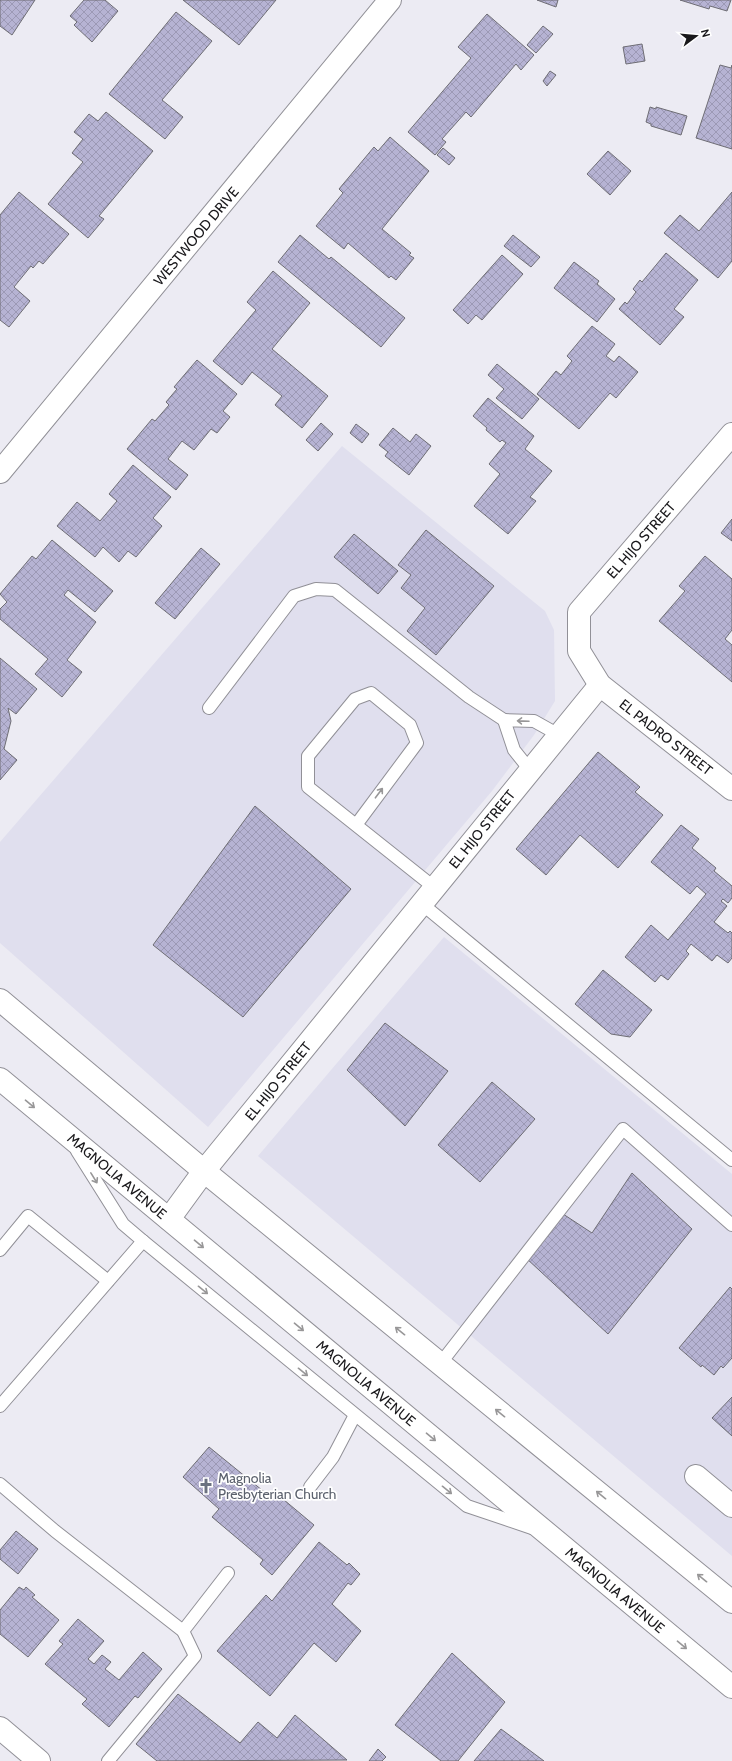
<svg xmlns="http://www.w3.org/2000/svg" width="732" height="1761" font-family="Cabin,sans-serif">
<style>
.built{fill:#e0dfee}
.building{fill:url(#building-cross-hatch);stroke:#6e6d74}
.lines{fill:none;stroke-linecap:round;stroke-linejoin:round}
.lane-casing{stroke:#919097;stroke-width:14}
.street-casing{stroke:#919097;stroke-width:24}
.primary-casing{stroke:#919097;stroke-width:24}
.lane{stroke:#fff;stroke-width:12}
.street{stroke:#fff;stroke-width:22}
.primary{stroke:#fff;stroke-width:22}
.oneway{stroke:#989798}
.labels{text-anchor:middle;dominant-baseline:central;stroke-width:3.5;stroke-linejoin:round;paint-order:stroke}
.street-label{font-size:14px;fill:#19181b;stroke:#fff}
.worship-label{font-size:14px;fill:#5b616d;stroke:#fff;text-anchor:start}
</style>
<defs>
<pattern id="building-cross-hatch" width="8" height="8" patternUnits="userSpaceOnUse"><rect width="8" height="8" fill="#b6b3d3"/><path d="M0 0l8 8M0 8l8-8" fill="none" stroke="#9c99b5"/></pattern>
</defs>
<rect width="100%" height="100%" fill="#ecebf3"/>
<g class="built">
<polygon points="342,446 545,611 554,630 555,701 534,735 492,791 208,1127 0,943 0,842"/>
<polygon points="444,937 732,1174 732,1556 258,1156"/>
</g>
<g class="building">
<polygon points="0,0 35,0 12,35 0,26"/>
<polygon points="84,0 105,0 118,11 92,42 74,25 77,22 70,16"/>
<polygon points="183,0 276,0 239,45"/>
<polygon points="537,0 558,0 556,7"/>
<polygon points="680,0 731,0 727,11 710,6 709,9"/>
<polygon points="176,12 212,41 162,100 183,117 165,139 109,94"/>
<polygon points="487,14 534,55 521,70 516,64 471,117 466,112 442,139 446,142 435,155 408,132 471,58 458,47"/>
<polygon points="543,26 553,34 536,53 527,45"/>
<polygon points="642,44 645,61 626,64 623,47"/>
<polygon points="720,65 731,68 732,65 732,149 696,138"/>
<polygon points="550,71 556,75 547,86 543,81"/>
<polygon points="650,107 656,109 656,107 687,116 681,135 651,126 651,124 646,122"/>
<polygon points="106,112 153,151 99,216 104,219 88,238 48,204 83,162 72,153 83,139 74,132 89,114 98,121"/>
<polygon points="390,137 429,171 382,229 411,253 409,255 414,258 396,280 391,276 389,278 348,243 344,249 316,226 343,193 339,189 374,147 378,151"/>
<polygon points="443,148 455,158 449,165 437,155"/>
<polygon points="608,151 631,171 610,195 587,174"/>
<polygon points="19,192 69,234 43,264 39,261 33,268 31,266 14,287 30,301 9,327 0,320 0,215"/>
<polygon points="732,192 732,261 718,278 664,233 680,215 699,231"/>
<polygon points="300,235 329,259 331,257 405,318 381,347 278,262"/>
<polygon points="513,235 540,257 531,267 504,246"/>
<polygon points="666,253 698,280 674,309 684,317 660,345 619,309 625,302 627,304 636,292 633,289 640,280 642,282"/>
<polygon points="502,255 523,274 482,320 476,315 468,324 453,310"/>
<polygon points="574,262 599,281 597,284 615,299 597,322 554,288"/>
<polygon points="273,271 310,303 272,349 328,396 302,428 275,405 282,396 252,372 242,385 213,361 256,310 247,302"/>
<polygon points="592,326 615,344 606,356 614,362 619,356 638,372 616,398 610,393 579,429 537,394 556,371 561,375 572,361 567,356"/>
<polygon points="197,360 237,394 223,411 230,417 217,433 211,429 194,450 182,441 168,459 188,475 176,490 127,449 152,419 155,421 169,405 166,402 177,389 174,387"/>
<polygon points="497,364 539,399 522,419 496,398 504,389 488,375"/>
<polygon points="488,398 534,436 525,449 552,471 530,497 536,501 508,534 474,506 500,474 489,464 506,443 502,440 500,442 486,430 487,428 473,416"/>
<polygon points="321,423 333,434 318,451 306,440"/>
<polygon points="356,424 369,434 362,443 350,433"/>
<polygon points="393,428 410,442 416,434 431,446 409,475 385,456 388,452 379,445"/>
<polygon points="133,465 171,497 153,518 162,526 136,557 128,551 119,562 103,547 95,557 57,526 77,502 100,521 117,501 109,494"/>
<polygon points="732,519 732,541 721,533"/>
<polygon points="426,530 494,586 436,655 407,631 425,608 401,588 411,575 398,565"/>
<polygon points="354,534 398,571 378,594 334,557"/>
<polygon points="52,540 113,591 95,612 68,590 64,595 96,622 67,660 82,672 62,697 35,674 48,659 0,619 0,609 7,602 0,594 32,556 36,559"/>
<polygon points="201,548 220,564 175,619 155,603"/>
<polygon points="705,556 732,579 732,630 725,639 732,645 732,682 659,621 685,591 679,586"/>
<polygon points="0,658 37,689 16,714 8,708 11,721 4,749 17,760 0,780"/>
<polygon points="598,752 640,787 635,792 663,815 618,868 580,835 546,875 516,849"/>
<polygon points="255,806 351,889 243,1017 153,945"/>
<polygon points="681,825 699,839 692,848 716,868 714,871 732,886 732,898 728,903 723,899 721,901 727,906 714,922 728,933 730,931 732,933 732,958 728,963 717,955 712,961 691,944 686,951 689,954 668,980 661,975 655,982 625,957 651,925 668,940 706,894 697,886 690,894 651,862"/>
<polygon points="603,970 652,1010 630,1037 611,1034 575,1004"/>
<polygon points="385,1023 448,1071 405,1126 347,1070"/>
<polygon points="492,1082 535,1119 480,1182 438,1145"/>
<polygon points="632,1173 692,1229 608,1334 526,1258 560,1212 592,1233"/>
<polygon points="730,1287 732,1289 732,1358 723,1368 721,1366 714,1375 702,1365 701,1367 679,1348"/>
<polygon points="732,1397 732,1436 712,1418"/>
<polygon points="209,1447 273,1499 277,1494 314,1525 272,1575 260,1564 263,1560 212,1517 219,1509 183,1477"/>
<polygon points="16,1531 38,1549 18,1574 0,1559 0,1550"/>
<polygon points="319,1542 347,1565 349,1563 360,1574 351,1585 348,1583 332,1604 361,1631 336,1662 314,1643 270,1696 217,1651 266,1595 272,1601"/>
<polygon points="19,1587 24,1590 26,1587 35,1595 32,1597 59,1620 28,1657 0,1634 0,1610"/>
<polygon points="78,1619 104,1641 88,1659 94,1664 102,1655 111,1662 105,1669 119,1680 143,1652 162,1669 138,1698 135,1696 109,1727 82,1704 87,1699 45,1664 63,1644 59,1641"/>
<polygon points="452,1653 505,1702 458,1761 441,1761 395,1725"/>
<polygon points="178,1694 240,1743 258,1722 277,1738 295,1715 347,1760 157,1761 136,1744"/>
<polygon points="501,1729 544,1761 474,1761"/>
<polygon points="378,1749 386,1757 382,1761 369,1761"/>
</g>
<g class="lines">
<defs>
<g id="lane">
<polyline points="209,708 294,596 316,589 335,590 469,697 504,720"/>
<polyline points="530,770 514,750 504,720 534,721 559,735"/>
<polyline points="356,825 417,743 410,725 371,693 355,699 308,756 308,787 435,888"/>
<polyline points="422,904 732,1160"/>
<polyline points="77,1151 123,1224 143,1241 467,1506 532,1528"/>
<polyline points="0,1250 28,1216 108,1281"/>
<polyline points="440,1364 623,1129 732,1225"/>
<polyline points="0,1406 143,1241"/>
<polyline points="0,1484 55,1531 183,1631 228,1573"/>
<polyline points="310,1487 333,1457 355,1415"/>
<polyline points="108,1761 195,1656 183,1631"/>
</g>
<g id="street">
<polyline points="732,434 579,612 579,651 600,685 732,789"/>
<polyline points="0,472 390,0"/>
<polyline points="169,1219 204,1171 600,685"/>
<polyline points="696,1476 732,1506"/>
<polyline points="0,1728 39,1761"/>
</g>
<g id="primary">
<polyline points="0,1000 204,1171 732,1602"/>
<polyline points="0,1079 732,1687"/>
</g>
</defs>
<use href="#lane" class="lane-casing"/>
<use href="#street" class="street-casing"/>
<use href="#primary" class="primary-casing"/>
<use href="#lane" class="lane"/>
<use href="#street" class="street"/>
<use href="#primary" class="primary"/>
</g>
<defs><path id="oneway-shaft" d="M-6 0H5M1.5-3L5.5 0L1.5 3" fill="none" stroke-width="1.6" stroke-linecap="round" stroke-linejoin="round"/></defs>
<g class="oneway">
<use href="#oneway-shaft" transform="translate(523 721) rotate(-178)"/>
<use href="#oneway-shaft" transform="translate(379 793) rotate(-53)"/>
<use href="#oneway-shaft" transform="translate(30 1104) rotate(40)"/>
<use href="#oneway-shaft" transform="translate(94 1178) rotate(58)"/>
<use href="#oneway-shaft" transform="translate(199 1244) rotate(40)"/>
<use href="#oneway-shaft" transform="translate(203 1290) rotate(39)"/>
<use href="#oneway-shaft" transform="translate(299 1327) rotate(40)"/>
<use href="#oneway-shaft" transform="translate(400 1331) rotate(-141)"/>
<use href="#oneway-shaft" transform="translate(303 1372) rotate(39)"/>
<use href="#oneway-shaft" transform="translate(500 1413) rotate(-141)"/>
<use href="#oneway-shaft" transform="translate(431 1437) rotate(40)"/>
<use href="#oneway-shaft" transform="translate(447 1490) rotate(39)"/>
<use href="#oneway-shaft" transform="translate(601 1495) rotate(-141)"/>
<use href="#oneway-shaft" transform="translate(702 1578) rotate(-141)"/>
<use href="#oneway-shaft" transform="translate(682 1645) rotate(40)"/>
</g>
<defs>
<symbol id="church-bare" viewBox="-9 -9 18 18"><path d="M-1.2-6h2.4v3.5h3.3v2.4h-3.3V6h-2.4V-.1h-3.3v-2.4h3.3Z" fill="#6b7280" stroke="#fff" stroke-width="2.5" paint-order="stroke"/></symbol>
</defs>
<g fill-rule="evenodd">
<use href="#church-bare" x="195" y="1475" width="22" height="22"/>
</g>
<g class="labels">
<g class="street-label">
<text transform="translate(196 236) rotate(-50)">WESTWOOD DRIVE</text>
<text transform="translate(641 540) rotate(-49)">EL HIJO STREET</text>
<text transform="translate(666 737) rotate(38)">EL PADRO STREET</text>
<text transform="translate(482 829) rotate(-51)">EL HIJO STREET</text>
<text transform="translate(278 1081) rotate(-51)">EL HIJO STREET</text>
<text transform="translate(117 1176) rotate(40)">MAGNOLIA AVENUE</text>
<text transform="translate(366 1383) rotate(40)">MAGNOLIA AVENUE</text>
<text transform="translate(615 1590) rotate(40)">MAGNOLIA AVENUE</text>
</g>
<g class="worship-label">
<text x="218" y="1478">Magnolia<tspan x="218" dy="16">Presbyterian Church</tspan></text>
</g>
</g>
<g transform="translate(696 36) rotate(74)" stroke="#ffffff" stroke-width="3" paint-order="stroke">
<path d="M0-3L7 15L0 10L-7 15Z" fill="#19181b"/>
<text y="-6" font-size="11" font-weight="bold" text-anchor="middle" fill="#19181b">N</text>
</g>
</svg>
